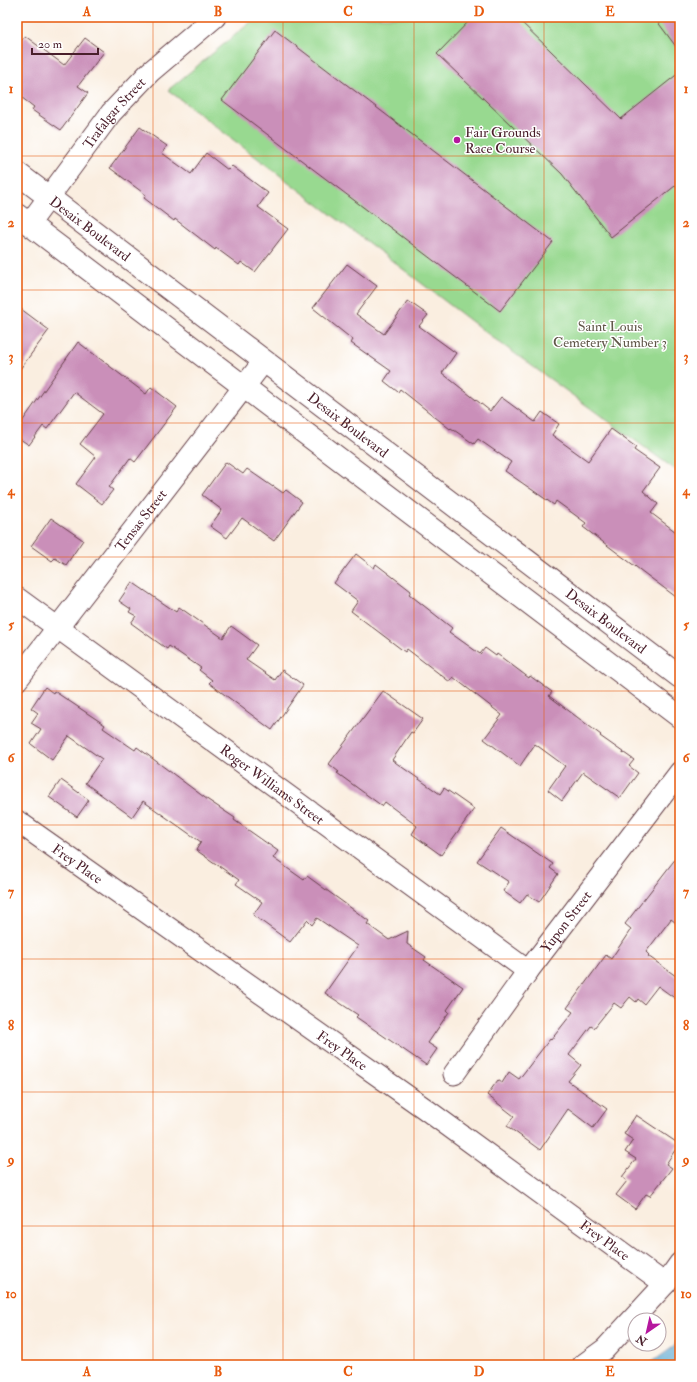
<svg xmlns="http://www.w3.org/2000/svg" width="697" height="1382" font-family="'IM FELL Double Pica',serif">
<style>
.green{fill:#98d990;stroke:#717c5e}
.water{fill:#53a3cd;stroke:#4e617c}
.building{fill:#ca8fb9}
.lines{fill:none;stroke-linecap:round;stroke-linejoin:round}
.minor-casing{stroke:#643e46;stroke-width:23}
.tertiary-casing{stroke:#643e46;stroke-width:24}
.minor{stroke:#fff;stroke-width:21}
.tertiary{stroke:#fff;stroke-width:22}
.grid{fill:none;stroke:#e8590c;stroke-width:1;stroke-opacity:0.55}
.poi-dot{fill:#b5179e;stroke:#fff;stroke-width:1.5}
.labels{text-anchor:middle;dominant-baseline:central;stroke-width:3;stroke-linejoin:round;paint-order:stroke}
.street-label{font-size:14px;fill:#4a1f2b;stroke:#fff}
.poi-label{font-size:14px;fill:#4a1f2b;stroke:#fff;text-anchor:start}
.park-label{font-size:14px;fill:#615749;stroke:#fff}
.neatline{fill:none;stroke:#e8590c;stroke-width:1.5}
.grid-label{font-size:13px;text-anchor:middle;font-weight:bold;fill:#e8590c}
</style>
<rect width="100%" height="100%" fill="#fff"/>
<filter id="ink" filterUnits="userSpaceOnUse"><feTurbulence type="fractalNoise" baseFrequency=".025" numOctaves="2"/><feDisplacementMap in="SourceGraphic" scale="8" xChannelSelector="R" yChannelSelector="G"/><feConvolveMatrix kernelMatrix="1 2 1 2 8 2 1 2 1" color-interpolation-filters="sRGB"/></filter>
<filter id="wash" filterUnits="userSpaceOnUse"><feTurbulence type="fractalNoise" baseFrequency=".012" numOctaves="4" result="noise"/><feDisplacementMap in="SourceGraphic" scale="16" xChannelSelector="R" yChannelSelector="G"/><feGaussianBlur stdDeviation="0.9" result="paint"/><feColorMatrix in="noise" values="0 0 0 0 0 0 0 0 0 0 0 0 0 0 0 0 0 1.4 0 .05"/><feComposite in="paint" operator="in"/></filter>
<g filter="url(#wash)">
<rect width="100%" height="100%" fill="#faeee0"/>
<polygon class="green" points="257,17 680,17 680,473 492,337 168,90"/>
<polygon class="water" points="680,1335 680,1365 648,1365 673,1347"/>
<g id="blocks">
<g class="building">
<polygon points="473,17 516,17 621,119 680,72 680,182 611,237 562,174 437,54"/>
<polygon points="654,17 680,17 680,52"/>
<polygon points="275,30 553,242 500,311 222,100"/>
<polygon points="25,36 64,65 85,38 104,52 78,86 88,93 61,130 32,110 34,107 17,94 17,46"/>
<polygon points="140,127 167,146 162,153 191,174 206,153 228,170 232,166 268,193 258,207 288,229 255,272 241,262 239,265 216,248 215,250 175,219 174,221 144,198 146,195 110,168"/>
<polygon points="347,264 377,286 356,314 384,334 408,301 428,315 419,326 456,353 442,373 490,411 501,397 535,422 542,412 559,424 552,435 588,461 611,429 636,447 634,450 660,468 643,491 658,504 651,513 680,535 680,600 583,527 586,523 556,501 554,505 505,471 511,462 478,439 474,444 451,428 450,429 400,389 398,392 384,381 391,371 351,343 353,340 313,308"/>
<polygon points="17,306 49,330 17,373"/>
<polygon points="78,342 146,394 151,387 177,407 135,462 130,458 109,487 113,490 102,504 76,484 96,457 80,444 103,414 74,392 47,429 43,426 29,445 17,437 17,429"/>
<polygon points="226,462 243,474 247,469 273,487 273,486 283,493 286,490 302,502 274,541 242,518 227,538 210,526 222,510 202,495"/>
<polygon points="51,518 83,540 66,565 55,558 52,561 31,546"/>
<polygon points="356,554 374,568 376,564 411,591 409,594 452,628 449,632 480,654 485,648 496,656 497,654 529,678 530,676 552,692 549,696 601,735 600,736 634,760 629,766 638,773 620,798 583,772 562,801 548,790 565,766 535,744 520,766 484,739 502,715 453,677 450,682 407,649 405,652 351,611 358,601 334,583"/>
<polygon points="132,582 176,612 179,607 223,638 231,626 257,645 246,660 275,680 282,670 303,685 272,730 209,683 212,680 199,670 201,668 169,646 167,649 131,623 136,616 129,612 131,609 119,601"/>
<polygon points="45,687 53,693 54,691 105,725 103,728 135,750 137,747 208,800 235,818 234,820 278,851 273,858 304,880 307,876 369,921 367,924 389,940 408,931 407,944 426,957 424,960 463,987 447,1010 449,1012 428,1043 437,1049 426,1065 356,1017 358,1015 325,993 358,946 317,918 312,925 307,920 290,942 253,915 262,902 236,884 239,880 196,850 201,842 143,801 132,817 85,783 102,759 69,736 52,760 31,744 41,729 31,723 38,713 31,708"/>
<polygon points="383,691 423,719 413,733 411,732 392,760 440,794 444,788 474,809 441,855 412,834 417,826 385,802 382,806 337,773 339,772 329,764"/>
<polygon points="61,780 89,800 77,817 49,797"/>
<polygon points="501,828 553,864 550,868 558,874 539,902 527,894 520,903 503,891 509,882 477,861"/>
<polygon points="680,853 680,926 671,919 646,952 649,955 648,956 680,979 680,1002 658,986 644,1004 638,999 636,1002 630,997 621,1008 614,1003 594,1028 591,1026 569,1055 581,1065 568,1081 607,1109 593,1128 568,1109 540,1150 507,1126 514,1116 487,1095 498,1080 502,1083 509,1072 519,1079 550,1039 551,1040 573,1012 567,1008 606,955 611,959 631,929 625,924"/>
<polygon points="636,1115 679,1144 666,1164 672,1168 650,1196 646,1194 635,1209 616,1195 627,1181 622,1177 636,1159 625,1152 633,1140 624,1134"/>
</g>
</g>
</g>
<g filter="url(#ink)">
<use href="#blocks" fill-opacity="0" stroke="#643e46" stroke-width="1"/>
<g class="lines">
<defs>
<g id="minor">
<path id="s1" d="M 29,224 L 111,113 L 150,72 L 215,17"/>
<path id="s2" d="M 17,598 L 528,971"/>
<path id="s3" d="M 17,680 L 264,361"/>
<path id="s4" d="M 17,821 L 424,1108 L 665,1284"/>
<path id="s5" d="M 454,1074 L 528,971 L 680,772"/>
<polyline points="583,1365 605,1349 665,1284 680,1263"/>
</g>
<g id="tertiary">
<path id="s6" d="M 17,173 L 680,677"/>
<polyline points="17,215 680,717"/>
</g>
</defs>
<use href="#minor" class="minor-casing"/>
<use href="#tertiary" class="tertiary-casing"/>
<use href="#minor" class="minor"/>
<use href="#tertiary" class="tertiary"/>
</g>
</g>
<path class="grid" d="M 153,17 L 153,1365M 283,17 L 283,1365M 414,17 L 414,1365M 544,17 L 544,1365M 17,156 L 680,156M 17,290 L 680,290M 17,423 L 680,423M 17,557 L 680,557M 17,691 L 680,691M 17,825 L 680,825M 17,959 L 680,959M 17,1092 L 680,1092M 17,1226 L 680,1226"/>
<circle class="poi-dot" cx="457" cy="140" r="4"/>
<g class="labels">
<g class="street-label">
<text stroke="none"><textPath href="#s1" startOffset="140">Trafalgar Street</textPath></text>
<text stroke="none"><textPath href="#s6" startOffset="92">Desaix Boulevard</textPath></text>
<text stroke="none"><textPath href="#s6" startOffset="416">Desaix Boulevard</textPath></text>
<text stroke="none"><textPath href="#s3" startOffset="202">Tensas Street</textPath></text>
<text stroke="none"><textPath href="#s6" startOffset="740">Desaix Boulevard</textPath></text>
<text stroke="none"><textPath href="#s2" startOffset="316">Roger Williams Street</textPath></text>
<text stroke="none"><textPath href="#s4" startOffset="74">Frey Place</textPath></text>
<text stroke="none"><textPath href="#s5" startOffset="189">Yupon Street</textPath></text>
<text stroke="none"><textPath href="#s4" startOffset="398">Frey Place</textPath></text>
<text stroke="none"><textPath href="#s4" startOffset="722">Frey Place</textPath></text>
</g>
<g class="poi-label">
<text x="465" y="132">Fair Grounds<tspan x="465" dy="16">Race Course</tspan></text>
</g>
<g class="park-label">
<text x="610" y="326">Saint Louis<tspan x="610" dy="16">Cemetery Number 3</tspan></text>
</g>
</g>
<rect width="697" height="1382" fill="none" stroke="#fff" stroke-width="44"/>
<g transform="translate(647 1332) rotate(214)"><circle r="19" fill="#ffffff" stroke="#b7a5aa"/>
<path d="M0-3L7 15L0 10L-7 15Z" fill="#b5179e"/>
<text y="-6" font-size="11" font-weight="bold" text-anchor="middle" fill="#4a1f2b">N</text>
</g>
<path d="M32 48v6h66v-6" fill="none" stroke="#4a1f2b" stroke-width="2"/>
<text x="38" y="48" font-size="12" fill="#4a1f2b" stroke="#ffffff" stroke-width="3" paint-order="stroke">20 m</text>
<rect x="22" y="22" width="653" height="1338" class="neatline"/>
<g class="grid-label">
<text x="87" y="16">A</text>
<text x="218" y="16">B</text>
<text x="348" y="16">C</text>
<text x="479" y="16">D</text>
<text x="610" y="16">E</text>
<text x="11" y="93">1</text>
<text x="686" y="93">1</text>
<text x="11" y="227">2</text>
<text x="686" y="227">2</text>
<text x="11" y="361">3</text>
<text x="686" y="361">3</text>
<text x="11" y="495">4</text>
<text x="686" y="495">4</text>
<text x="11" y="629">5</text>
<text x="686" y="629">5</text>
<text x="11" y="762">6</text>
<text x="686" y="762">6</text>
<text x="11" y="896">7</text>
<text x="686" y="896">7</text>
<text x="11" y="1030">8</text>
<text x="686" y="1030">8</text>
<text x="11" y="1164">9</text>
<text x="686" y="1164">9</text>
<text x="11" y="1298">10</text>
<text x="686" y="1298">10</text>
<text x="87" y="1376">A</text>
<text x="218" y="1376">B</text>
<text x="348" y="1376">C</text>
<text x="479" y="1376">D</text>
<text x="610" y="1376">E</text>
</g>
</svg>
